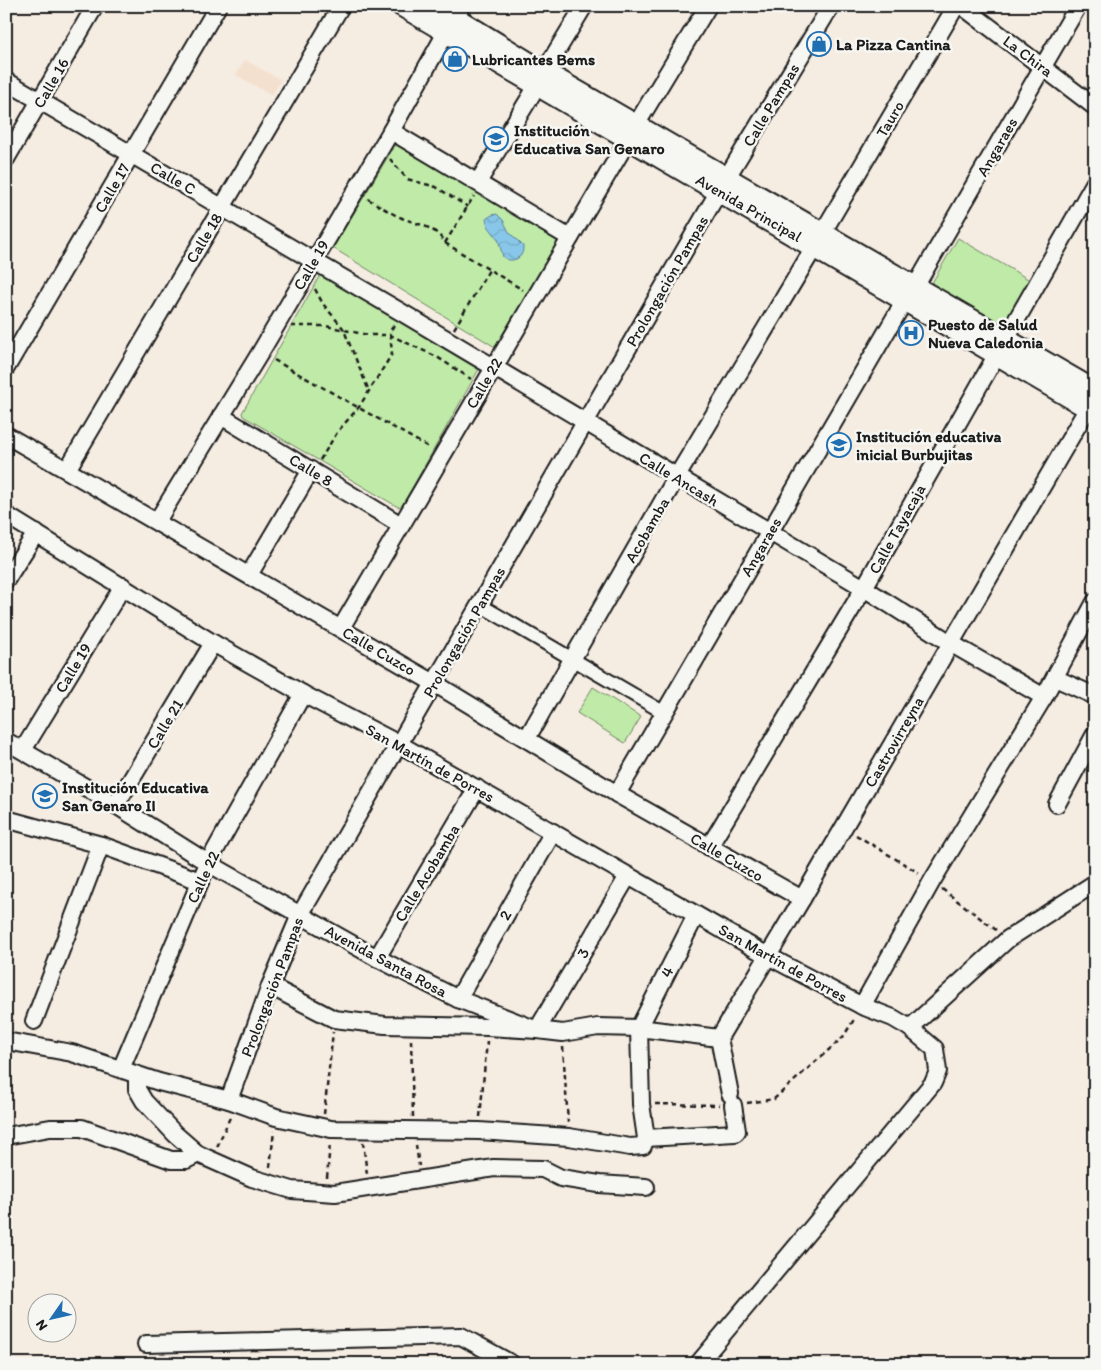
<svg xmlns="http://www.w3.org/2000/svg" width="1101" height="1370" font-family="Itim,sans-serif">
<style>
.built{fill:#f4e0ce}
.green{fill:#bfeaa7;stroke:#6e8362}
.water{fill:url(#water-waves);stroke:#5d8397}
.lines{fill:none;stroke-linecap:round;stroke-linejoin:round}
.pedestrian-casing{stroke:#1c1c1c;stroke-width:16}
.minor-casing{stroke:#1c1c1c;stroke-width:20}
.tertiary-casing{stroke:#1c1c1c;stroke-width:24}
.path{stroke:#1c1c1c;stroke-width:2.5;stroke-dasharray:5 4;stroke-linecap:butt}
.pedestrian{stroke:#f6f6f2;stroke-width:12}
.minor{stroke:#f6f6f2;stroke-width:16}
.tertiary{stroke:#f6f6f2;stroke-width:20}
.labels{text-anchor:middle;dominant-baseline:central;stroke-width:5;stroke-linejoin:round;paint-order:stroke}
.poi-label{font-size:16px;font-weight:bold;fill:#1c1c1c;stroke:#f6f6f2;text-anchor:start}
.street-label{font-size:16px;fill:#1c1c1c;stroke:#f6f6f2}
</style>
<defs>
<pattern id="water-waves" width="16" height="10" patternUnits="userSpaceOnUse" patternTransform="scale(1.25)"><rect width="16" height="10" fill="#88c7e9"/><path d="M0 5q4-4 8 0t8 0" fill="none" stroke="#75aac7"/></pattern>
</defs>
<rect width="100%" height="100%" fill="#f5ece2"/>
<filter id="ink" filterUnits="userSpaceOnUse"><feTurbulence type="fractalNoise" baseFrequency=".02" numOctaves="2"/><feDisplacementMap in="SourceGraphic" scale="10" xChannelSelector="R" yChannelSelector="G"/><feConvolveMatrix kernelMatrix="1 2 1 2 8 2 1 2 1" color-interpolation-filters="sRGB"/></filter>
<g filter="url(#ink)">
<polygon class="built" points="245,60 281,80 272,95 236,75"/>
<g class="green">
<polygon points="398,140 560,238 495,347 333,248"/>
<polygon points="958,238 1033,282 1005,332 929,288"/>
<polygon points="322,276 475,365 479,369 402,506 398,507 243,416 242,413 319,277"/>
<polygon points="593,687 641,717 625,743 577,713"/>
</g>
<path class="water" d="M 497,214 L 503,220 L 509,232 L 523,246 C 524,256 517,261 508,260 L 503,257 L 498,239 L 488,226 L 486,219 L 492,215 Z"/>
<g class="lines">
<defs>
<polyline id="pedestrian" points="480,605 663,712"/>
<g id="minor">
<polyline points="962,6 1095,107"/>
<polyline points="544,72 584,6"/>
<polyline points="6,81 401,312 864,588 952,644 1044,697"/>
<polyline points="636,125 708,6"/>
<polyline points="391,131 570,238"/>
<polyline points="6,159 95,6"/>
<polyline points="478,182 537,86"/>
<polyline points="823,232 956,6"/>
<polyline points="915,287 1078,6"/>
<polyline points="6,368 218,6"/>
<polyline points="221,416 401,525"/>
<polyline points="6,435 434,683 617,794 802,899"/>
<polyline points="67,470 341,6"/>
<polyline points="6,515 213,643 303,694 399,744 768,956 862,1006 932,881 1044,697 1095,602"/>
<polyline points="157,521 260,353 391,131 461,6"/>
<polyline points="249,575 311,470"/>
<polyline points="6,580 36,533"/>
<polyline points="341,628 629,138"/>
<polyline points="1055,678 1095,696"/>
<polyline points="527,738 676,478 815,246"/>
<polyline points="6,741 116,805 208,863 377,958 458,999 537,1030 563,1033 598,1027 639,1028 719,1038"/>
<polyline points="23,750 123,586"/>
<polyline points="617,794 905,300"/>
<polyline points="1057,804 1095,734"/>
<polyline points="116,805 213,643"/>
<polyline points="6,819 101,845 200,881"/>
<polyline points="709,847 864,588 1095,182"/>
<polyline points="377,958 477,788"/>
<polyline points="270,986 334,1019 385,1025 488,1027 537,1030 628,876"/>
<polyline points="458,999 553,832"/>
<polyline points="34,1021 101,845"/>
<polyline points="910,1028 1008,939 1095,883"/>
<polyline points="6,1041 72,1053 159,1082 229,1100 276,1117 331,1129 479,1131 569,1137 630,1147 643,1146 646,1138 641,1104 639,1028 696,915"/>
<polyline points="121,1069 208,863 303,694"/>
<polyline points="137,1075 137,1089 144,1101 175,1134 198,1154 252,1178 292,1190 335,1193 494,1168 543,1169 561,1178 599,1184 646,1187"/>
<polyline points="730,1094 719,1038 802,899 1093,399"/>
<polyline points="229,1100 270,986 300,915 727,177 831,6"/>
<polyline points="6,1136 50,1128 82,1128 171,1160 186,1160 198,1154"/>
<polyline points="646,1138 735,1133 737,1131 733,1105"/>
<polyline points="146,1344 461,1336 512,1364"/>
<polyline points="698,1364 933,1083 938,1071 935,1049 910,1028 893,1018 862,1006"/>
</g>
<g id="tertiary">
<polyline points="402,6 1095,412"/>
<polyline points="436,6 544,72 1095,391"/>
</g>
</defs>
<use href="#pedestrian" class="pedestrian-casing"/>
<use href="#minor" class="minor-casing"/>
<use href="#tertiary" class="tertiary-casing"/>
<g class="path">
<polyline points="390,159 407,179 436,187 468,207"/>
<path d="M 368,199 C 379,205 390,213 402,218 C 419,225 435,226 445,243 L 523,290"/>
<polyline points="445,243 474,196"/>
<polyline points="315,289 323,304 343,328 369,391"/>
<polyline points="291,326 326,326 368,335 390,335 437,357 471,379"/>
<polyline points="454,329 489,270"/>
<polyline points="274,360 430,448"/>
<polyline points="320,460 338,431 359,407 392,354 390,331 395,324"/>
<polyline points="856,835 919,873"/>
<polyline points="942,889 996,930"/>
<polyline points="411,1040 413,1117"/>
<polyline points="563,1047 568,1123"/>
<polyline points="747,1103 774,1099 843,1037 855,1018"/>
<polyline points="655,1104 720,1105"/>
<polyline points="324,1114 333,1032"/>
<polyline points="480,1117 487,1041"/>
<polyline points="363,1142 367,1174"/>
<polyline points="416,1145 419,1166"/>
<polyline points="217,1147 231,1115"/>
<polyline points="270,1167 274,1131"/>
<polyline points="327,1178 330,1143"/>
</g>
<use href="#pedestrian" class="pedestrian"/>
<use href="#minor" class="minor"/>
<use href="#tertiary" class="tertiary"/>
</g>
</g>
<defs>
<symbol id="shop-ring" viewBox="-11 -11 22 22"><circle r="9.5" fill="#f6f6f2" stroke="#1f6fb2" stroke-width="1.5"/><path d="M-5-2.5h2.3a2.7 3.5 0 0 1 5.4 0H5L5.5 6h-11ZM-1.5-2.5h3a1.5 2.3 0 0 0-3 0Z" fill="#1f6fb2"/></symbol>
<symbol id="school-ring" viewBox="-11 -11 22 22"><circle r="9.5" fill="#f6f6f2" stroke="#1f6fb2" stroke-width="1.5"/><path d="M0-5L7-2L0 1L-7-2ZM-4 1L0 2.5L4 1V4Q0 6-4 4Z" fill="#1f6fb2"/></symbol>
<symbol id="hospital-ring" viewBox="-11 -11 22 22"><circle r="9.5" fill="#f6f6f2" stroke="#1f6fb2" stroke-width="1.5"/><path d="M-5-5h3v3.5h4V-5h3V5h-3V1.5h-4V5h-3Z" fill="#1f6fb2"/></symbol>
</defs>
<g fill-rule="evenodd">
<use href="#shop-ring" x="805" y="30" width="28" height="28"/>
<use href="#shop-ring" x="441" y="45" width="28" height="28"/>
<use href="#school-ring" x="482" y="125" width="28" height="28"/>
<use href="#hospital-ring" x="897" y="319" width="28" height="28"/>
<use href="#school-ring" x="825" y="431" width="28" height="28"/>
<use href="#school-ring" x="31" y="782" width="28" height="28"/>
</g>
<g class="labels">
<g class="poi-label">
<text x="836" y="44">La Pizza Cantina</text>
<text x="472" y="59">Lubricantes Bems</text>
<text x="514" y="130">Institución<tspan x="514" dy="18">Educativa San Genaro</tspan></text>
<text x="928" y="324">Puesto de Salud<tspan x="928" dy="18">Nueva Caledonia</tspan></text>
<text x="856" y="436">Institución educativa<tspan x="856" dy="18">inicial Burbujitas</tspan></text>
<text x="62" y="787">Institución Educativa<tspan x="62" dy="18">San Genaro II</tspan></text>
</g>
<g class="street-label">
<text transform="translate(1028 56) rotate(37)">La Chira</text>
<text transform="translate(51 83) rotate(-60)">Calle 16</text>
<text transform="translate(771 105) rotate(-59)">Calle Pampas</text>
<text transform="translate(890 119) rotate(-59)">Tauro</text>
<text transform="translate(997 147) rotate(-60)">Angaraes</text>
<text transform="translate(173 178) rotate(30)">Calle C</text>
<text transform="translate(112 188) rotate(-60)">Calle 17</text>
<text transform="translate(749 208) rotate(30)">Avenida Principal</text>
<text transform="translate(204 238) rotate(-59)">Calle 18</text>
<text transform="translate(311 265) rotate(-60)">Calle 19</text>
<text transform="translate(667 281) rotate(-60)">Prolongación Pampas</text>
<text transform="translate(484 383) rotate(-60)">Calle 22</text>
<text transform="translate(311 470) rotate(31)">Calle 8</text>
<text transform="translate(679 479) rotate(31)">Calle Ancash</text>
<text transform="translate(897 529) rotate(-61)">Calle Tayacaja</text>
<text transform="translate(647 530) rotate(-60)">Acobamba</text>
<text transform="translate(761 547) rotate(-60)">Angaraes</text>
<text transform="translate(464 632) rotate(-60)">Prolongación Pampas</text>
<text transform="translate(379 651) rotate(30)">Calle Cuzco</text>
<text transform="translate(73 668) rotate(-59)">Calle 19</text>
<text transform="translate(165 724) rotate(-59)">Calle 21</text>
<text transform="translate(894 742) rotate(-60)">Castrovirreyna</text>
<text transform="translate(430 763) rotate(29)">San Martín de Porres</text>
<text transform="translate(727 857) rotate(30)">Calle Cuzco</text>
<text transform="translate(427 873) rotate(-59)">Calle Acobamba</text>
<text transform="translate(203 877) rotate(-65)">Calle 22</text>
<text transform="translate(505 915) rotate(-60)">2</text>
<text transform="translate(583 953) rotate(-60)">3</text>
<text transform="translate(386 961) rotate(28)">Avenida Santa Rosa</text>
<text transform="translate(783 963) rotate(29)">San Martín de Porres</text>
<text transform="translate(667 972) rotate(-63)">4</text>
<text transform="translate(272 987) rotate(-69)">Prolongación Pampas</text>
</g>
</g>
<rect width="1101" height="1370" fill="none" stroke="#f6f6f2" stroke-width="25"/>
<rect x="12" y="12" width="1076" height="1345" fill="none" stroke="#1c1c1c" stroke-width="2" filter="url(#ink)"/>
<g transform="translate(52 1318) rotate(236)"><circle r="24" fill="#f6f6f2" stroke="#9f9f9c"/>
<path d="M0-4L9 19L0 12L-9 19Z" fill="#1f6fb2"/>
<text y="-8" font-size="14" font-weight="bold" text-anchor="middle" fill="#1c1c1c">N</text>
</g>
</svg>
